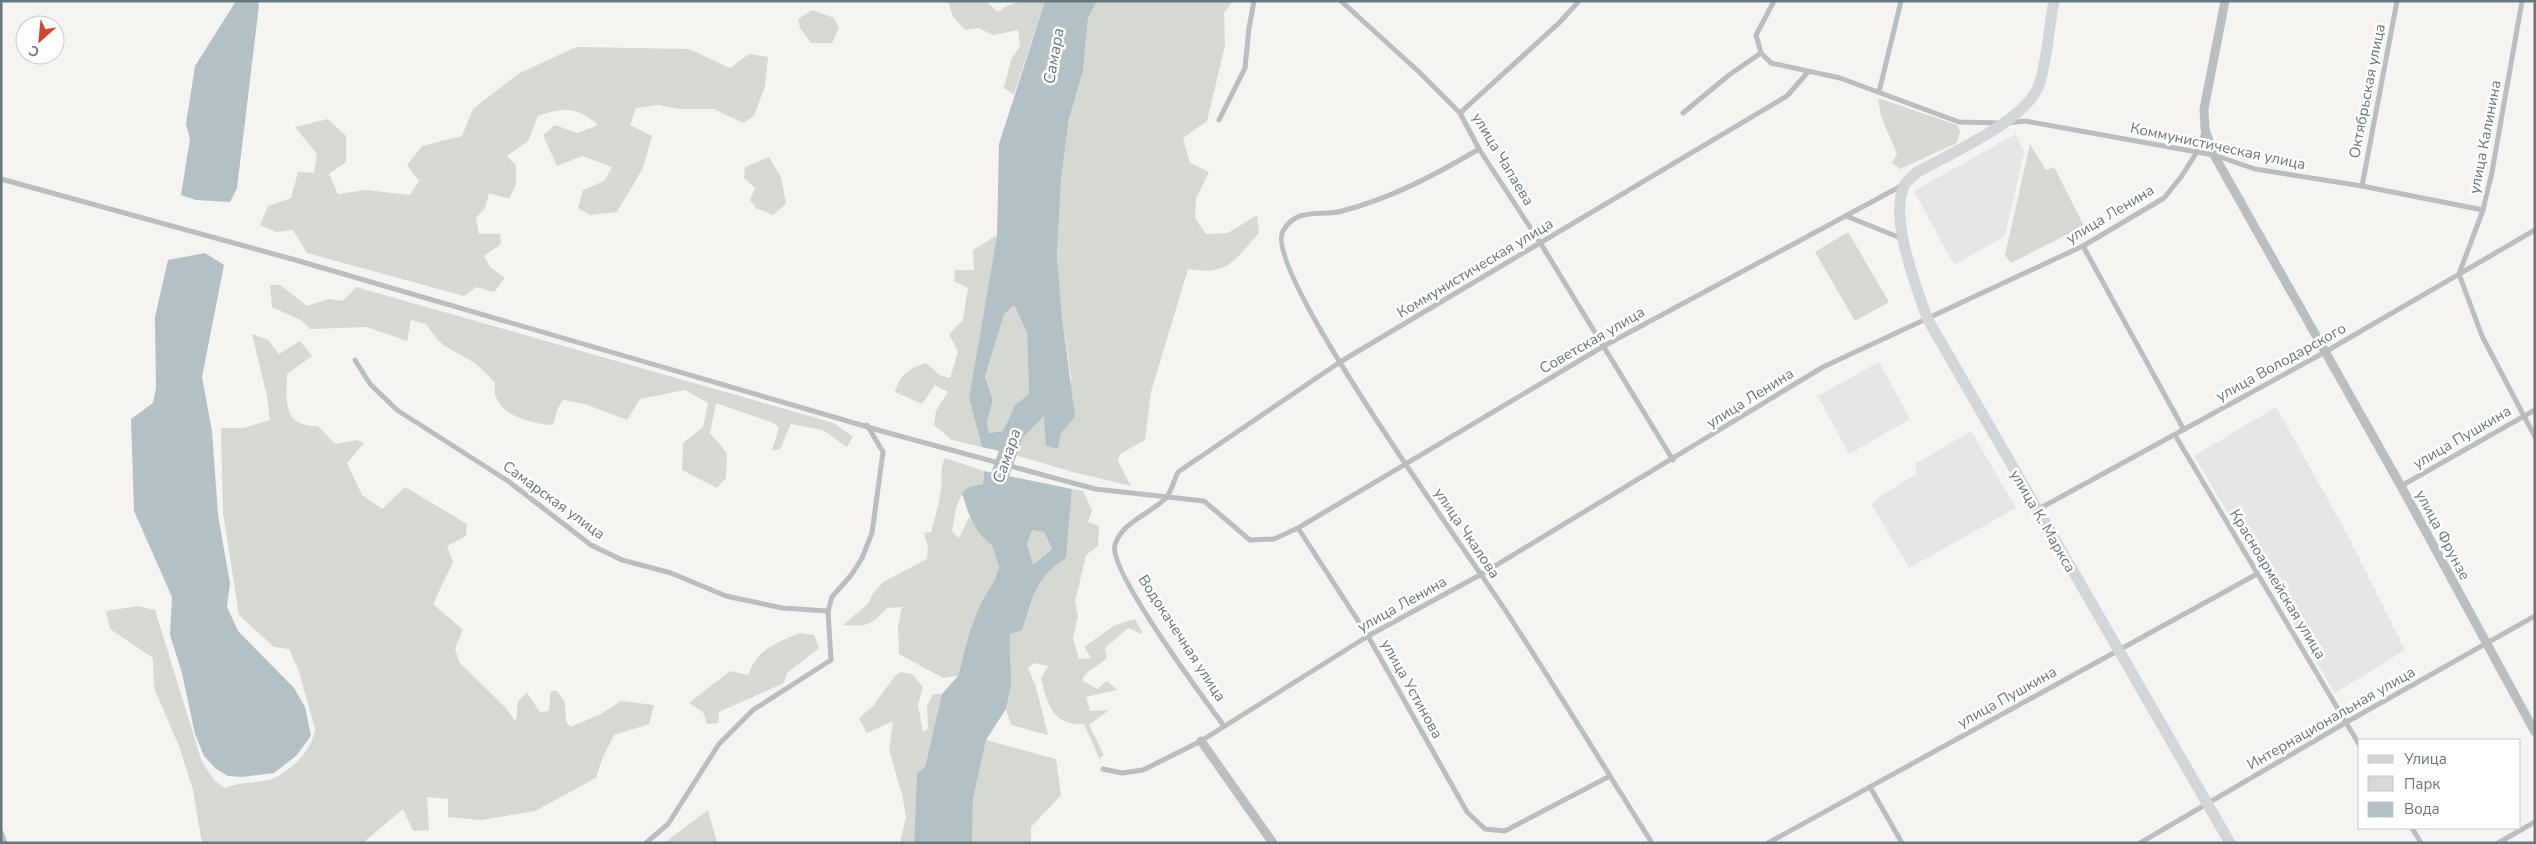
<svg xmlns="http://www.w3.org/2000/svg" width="2536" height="844" font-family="'Nunito Sans',sans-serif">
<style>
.built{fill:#e5e6e5}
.green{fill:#d5d9d1}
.water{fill:#b4c1c4;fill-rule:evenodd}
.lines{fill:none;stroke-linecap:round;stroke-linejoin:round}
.river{stroke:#b4c1c4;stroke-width:18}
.minor{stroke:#b9bfc1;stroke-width:5}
.tertiary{stroke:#b9bfc1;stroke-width:9}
.secondary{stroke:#d1d6d9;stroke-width:11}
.labels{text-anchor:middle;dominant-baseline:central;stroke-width:5;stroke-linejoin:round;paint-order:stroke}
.street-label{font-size:15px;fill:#667880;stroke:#fff}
.water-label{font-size:16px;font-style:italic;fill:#62797d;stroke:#fff}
</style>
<rect width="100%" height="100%" fill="#f5f4f1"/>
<g class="built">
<polygon points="2016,134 2024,152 2005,236 1954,265 1914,191"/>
<polygon points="1879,362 1910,419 1849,454 1818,396"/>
<polygon points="2276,407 2345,530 2405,650 2335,693 2194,456"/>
<polygon points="1971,431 2016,508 1909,568 1872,505 1880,496 1917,474 1915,464"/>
</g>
<g class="green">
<path d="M 948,1 L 986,1 L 998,12 C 1013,0 1025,1 1045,1 L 1014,94 L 1004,88 L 1011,60 L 1020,46 L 1018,30 L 993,35 L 979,28 L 965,30 L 953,17 Z"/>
<path d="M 1097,1 L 1233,1 L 1224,13 L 1225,46 L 1207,121 L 1183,138 L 1190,163 L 1209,172 L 1196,199 L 1195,218 L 1206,234 L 1228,233 L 1257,215 L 1259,233 C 1233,261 1229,276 1188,269 L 1151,392 L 1145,440 L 1120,454 L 1118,461 L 1131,486 L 1069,471 L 1008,453 L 1044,416 L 1058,449 L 1061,433 L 1068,422 L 1071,378 L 1062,318 L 1057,257 L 1061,180 L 1069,119 L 1083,71 L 1088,18 Z"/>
<polygon points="812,10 834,18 839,28 832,43 811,43 800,28 798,19"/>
<path d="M 576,47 L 689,49 L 730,68 L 749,54 L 768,57 L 765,86 L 754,116 L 743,123 L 714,109 L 680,109 L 658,105 L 636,108 L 630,125 L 652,136 L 643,168 L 617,212 L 590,215 L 578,208 L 583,190 L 604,181 L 612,167 L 582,156 L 557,166 L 543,135 L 555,125 L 577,133 L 598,125 C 578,107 562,107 538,116 L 528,141 L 507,156 L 516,165 L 516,184 L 509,199 L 489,193 L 485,208 L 476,218 L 479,234 L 500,234 L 501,244 L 484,256 L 490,267 L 505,278 L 494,292 L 476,287 L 464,296 L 307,253 L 293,230 L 276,232 L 260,225 L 268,206 L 291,198 L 298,172 L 314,173 L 317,154 L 295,127 L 328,119 L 346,136 L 346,162 L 329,174 L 338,194 L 366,190 L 410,195 L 419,181 L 407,165 L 422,146 L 462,136 L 473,109 L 518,74 Z"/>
<polygon points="1878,98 1957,125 1960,132 1957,143 1900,169 1892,163 1897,154 1881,116"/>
<polygon points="2030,144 2046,170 2054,167 2084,226 2011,263 2005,255"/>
<polygon points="769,157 781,177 786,204 773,215 756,208 750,200 755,188 744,178 745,167"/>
<polygon points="1848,232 1889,302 1855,321 1815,252"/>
<path d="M 997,235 L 969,398 L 982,447 L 952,440 L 934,425 L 936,411 L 948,392 L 935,385 L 922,404 L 895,392 C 900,374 910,368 926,363 L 941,376 L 950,378 L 958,352 L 949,334 L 963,320 L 968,288 L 954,281 L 955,270 L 974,270 L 973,250 Z"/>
<path d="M 270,285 L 280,285 L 307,306 L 329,299 L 343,301 L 356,287 L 834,423 L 853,437 L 847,447 L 823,430 L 791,424 L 780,449 L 772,451 L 779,427 L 771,422 L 716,403 L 710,433 L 727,453 L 726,478 L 717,488 L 682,470 L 683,443 L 703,427 L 708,403 L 685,390 L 640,399 L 627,420 L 585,404 L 563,400 L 557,410 L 553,425 C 534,424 501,417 495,394 C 494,391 495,385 495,382 C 487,375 478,364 468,359 C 445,346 441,347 426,324 L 411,320 L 407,341 L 367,327 L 310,329 L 302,321 L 272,307 Z"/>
<polygon points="1014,305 1027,331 1029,394 1015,405 1003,431 989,433 987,422 993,400 985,377 1004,313"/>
<path d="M 252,334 L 268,340 L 279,354 L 300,341 L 312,356 L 287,374 C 286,402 283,427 318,426 L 335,444 L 357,440 L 364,443 L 347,463 L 362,495 L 382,509 L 405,487 L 467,524 L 466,536 L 447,546 L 453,562 L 433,604 L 463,630 L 455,648 L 459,662 L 505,707 L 516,722 L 518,701 L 527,693 L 540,712 L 549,711 L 551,691 L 557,691 L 565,702 L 566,721 L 570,727 L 599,715 L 621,701 L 654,705 L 649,724 L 614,735 L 602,759 L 596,778 L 535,811 L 481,820 L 448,817 L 448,799 L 427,797 L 429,830 L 413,831 L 403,809 L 365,841 L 366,843 L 202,843 L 193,790 L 179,746 L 154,688 L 153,658 L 110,629 L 106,611 L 138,606 L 155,610 L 202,762 L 215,781 L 225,788 C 241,781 260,784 274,778 C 292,770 313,749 315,729 L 299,671 L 289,649 L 274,647 L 239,615 L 223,513 L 221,428 L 243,428 L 270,420 L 267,396 Z"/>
<path d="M 945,458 L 984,471 L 983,484 C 955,490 957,507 952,531 L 959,538 L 969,517 L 985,540 L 992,545 L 999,567 L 995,579 L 981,603 L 970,630 L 958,676 L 943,678 L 899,654 L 898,626 L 902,607 L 887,608 C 871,625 868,627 843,625 L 869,603 L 873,593 L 883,582 L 927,559 L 928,548 L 924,533 L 931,532 C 935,518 939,504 941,489 C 943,476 939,471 945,458 Z"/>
<path d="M 1072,489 L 1083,491 L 1092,510 L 1088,522 L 1099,526 L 1098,546 L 1086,555 L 1075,602 L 1078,616 L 1073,638 L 1079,659 L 1091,658 L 1084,647 L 1115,625 L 1135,619 L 1142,631 L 1141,634 L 1128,628 L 1105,648 L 1107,658 C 1098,667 1088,668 1082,680 L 1097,689 L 1107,681 L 1117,690 L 1086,697 L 1090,711 L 1109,710 L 1089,725 L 1104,755 L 1099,758 L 1084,724 C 1052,726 1047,703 1041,678 L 1048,666 L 1034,663 L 1028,668 L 1036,687 L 1048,735 L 1011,725 L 1006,709 L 1011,661 L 1010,634 L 1022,629 C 1036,595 1034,580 1066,558 Z"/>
<polygon points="1032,530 1044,532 1052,549 1032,566 1027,545"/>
<path d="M 799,633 L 814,635 L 819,648 L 787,673 L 784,683 L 719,712 L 718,723 L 707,724 L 703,712 L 689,703 L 730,671 L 748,675 C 758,648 774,645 799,633 Z"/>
<polygon points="901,672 912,674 923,687 918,705 923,732 928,728 927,706 933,694 942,694 925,767 917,773 914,843 900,843 906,817 902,794 889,750 893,721 867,733 859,718 873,706 895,676"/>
<polygon points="986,740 1056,759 1061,795 1031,827 1031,843 972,843 973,799"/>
<polygon points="708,810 717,843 664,843"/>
</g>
<g class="water">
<polygon points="236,1 257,1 259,5 237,188 230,202 196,200 181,195 190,139 186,124 195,66"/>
<path d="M 1045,1 L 1097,1 L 1088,18 L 1083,71 L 1069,119 L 1061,180 L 1057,257 L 1062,318 L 1075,417 L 1061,433 L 1058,449 L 1046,446 L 1044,416 L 1008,453 L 982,447 L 969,398 L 997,235 L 999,144 ZM 1014,305 L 1027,332 L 1029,394 L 1015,405 L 1003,431 L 989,433 L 987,422 L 993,400 L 985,377 L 1004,314 Z"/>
<polygon points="205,253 224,265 202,377 212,431 218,515 230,583 227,607 238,631 294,688 305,707 311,736 296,756 274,773 242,777 228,776 216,769 204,756 195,734 182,673 170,635 172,597 134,511 131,419 153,403 156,388 155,317 168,260"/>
<path d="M 984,471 L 1072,489 L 1066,558 C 1035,579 1034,596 1022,630 L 1010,634 L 1011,684 L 1006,709 L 986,740 L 973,799 L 972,843 L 914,843 L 917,773 L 925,767 L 942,694 L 958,676 L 970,630 L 981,603 L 995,579 L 999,567 L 992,545 C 974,533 968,513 962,493 L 969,487 L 983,484 ZM 1032,530 L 1044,532 L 1052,549 L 1033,565 L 1027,545 Z"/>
</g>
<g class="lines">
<polyline class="river" points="993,495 1015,432"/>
<g class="minor">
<polyline points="1341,1 1418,71 1460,113 1479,149 1541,244 1673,460"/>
<polyline points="1774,1 1756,35 1761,53 1771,63 1840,78 1959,122 1999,123"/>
<polyline points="2522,1 2492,172 2483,210 2459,274 2482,336 2535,437"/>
<polyline points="1879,92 1901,1"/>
<polyline points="1460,113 1559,23 1579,1"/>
<polyline points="1683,113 1729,75 1761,53"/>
<polyline points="1219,120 1245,68 1249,28 1254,1"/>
<polyline points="2008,123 2025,121 2197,152 2214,155 2255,169 2362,186 2483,210"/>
<path d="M 1479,149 C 1435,175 1392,198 1342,211 C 1322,217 1297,206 1283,231 C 1260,269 1479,568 1509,616 C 1558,691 1604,767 1652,843"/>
<polyline points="1,179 299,261 885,432 1095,489 1204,501 1250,540 1274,539 1298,528 1604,346 1903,185"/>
<polyline points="2362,186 2397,1"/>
<polyline points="1846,216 1903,239"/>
<polyline points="2083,246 2184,430"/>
<polyline points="355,360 370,384 397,410 508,481 591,545 622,560 671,573 726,596 782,608 828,611"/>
<polyline points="2175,435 2360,746"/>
<polyline points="2401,486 2535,410"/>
<polyline points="2037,510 2325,352 2535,230"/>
<polyline points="1298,528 1368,636 1467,812 1485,829 1505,831 1610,776"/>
<path d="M 1224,726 C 1205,700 1107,569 1115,545 C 1122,522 1148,515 1165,499 C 1171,493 1174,480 1178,472 L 1340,362 L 1787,96 L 1808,72"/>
<polyline points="1103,769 1122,773 1143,770 1201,741 1368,636 1480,575 1823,367 2083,246 2164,198 2181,177 2197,152 2205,130"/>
<polyline points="1870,787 1902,843"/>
<polyline points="2412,828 2421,843"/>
<polyline points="1,832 5,843"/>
<polyline points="646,843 668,824 719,744 753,710 831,660 828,611 832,597 852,574 862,558 872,533 883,452 867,425"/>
<polyline points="1768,843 2257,574"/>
<polyline points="2140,843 2345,723 2535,616"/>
<polyline points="2498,843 2535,822"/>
</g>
<g class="tertiary">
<polyline points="2225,1 2204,109 2205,129 2214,155 2401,486 2535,732"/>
<polyline points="1201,741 1273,843"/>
</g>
<path class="secondary" d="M 2054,1 C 2049,26 2047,62 2039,85 C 2026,121 1949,154 1916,173 C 1913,176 1908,180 1905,184 C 1888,215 1916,286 1927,318 L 2230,843"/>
</g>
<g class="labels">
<g class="street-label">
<text transform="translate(2367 91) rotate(-79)">Октябрьская улица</text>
<text transform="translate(2485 137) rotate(-79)">улица Калинина</text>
<text transform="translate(2218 146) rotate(12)">Коммунистическая улица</text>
<text transform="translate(1503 159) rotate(59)">улица Чапаева</text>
<text transform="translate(2110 214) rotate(-31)">улица Ленина</text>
<text transform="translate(1475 268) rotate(-31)">Коммунистическая улица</text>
<text transform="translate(1592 340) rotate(-30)">Советская улица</text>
<text transform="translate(2281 362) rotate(-29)">улица Володарского</text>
<text transform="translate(1750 398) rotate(-32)">улица Ленина</text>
<text transform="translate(2462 437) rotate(-30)">улица Пушкина</text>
<text transform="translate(554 500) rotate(36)">Самарская улица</text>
<text transform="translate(2043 521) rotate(60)">улица К. Маркса</text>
<text transform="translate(1467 533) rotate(56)">улица Чкалова</text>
<text transform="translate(2443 535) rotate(62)">улица Фрунзе</text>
<text transform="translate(2278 584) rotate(59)">Красноармейская улица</text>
<text transform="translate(1402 604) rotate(-29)">улица Ленина</text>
<text transform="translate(1182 638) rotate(57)">Водокачечная улица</text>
<text transform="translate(1412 689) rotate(61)">улица Устинова</text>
<text transform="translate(2007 697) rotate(-29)">улица Пушкина</text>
<text transform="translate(2331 718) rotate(-30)">Интернациональная улица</text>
</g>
<g class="water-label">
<text transform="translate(1054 56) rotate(-80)">Самара</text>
<text transform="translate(1007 456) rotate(-71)">Самара</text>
</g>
</g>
<rect width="2536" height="844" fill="none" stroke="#667880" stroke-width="5"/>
<rect x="2358" y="739" width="162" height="90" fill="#ffffff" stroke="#c2c9cc"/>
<rect x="2368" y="755" width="25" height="8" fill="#d1d6d9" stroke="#c2c9cc"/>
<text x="2404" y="764" font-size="15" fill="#667880">Улица</text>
<rect x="2368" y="776" width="25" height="15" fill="#d5d9d1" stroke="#c2c9cc"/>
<text x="2404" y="789" font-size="15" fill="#667880">Парк</text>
<rect x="2368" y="802" width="25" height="15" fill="#b4c1c4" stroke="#c2c9cc"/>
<text x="2404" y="814" font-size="15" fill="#667880">Вода</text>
<g transform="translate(40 40) rotate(207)"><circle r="24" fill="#ffffff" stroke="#c2c9cc"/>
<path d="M0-4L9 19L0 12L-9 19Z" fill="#d44232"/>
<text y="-8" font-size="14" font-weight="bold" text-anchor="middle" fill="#667880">С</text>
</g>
</svg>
